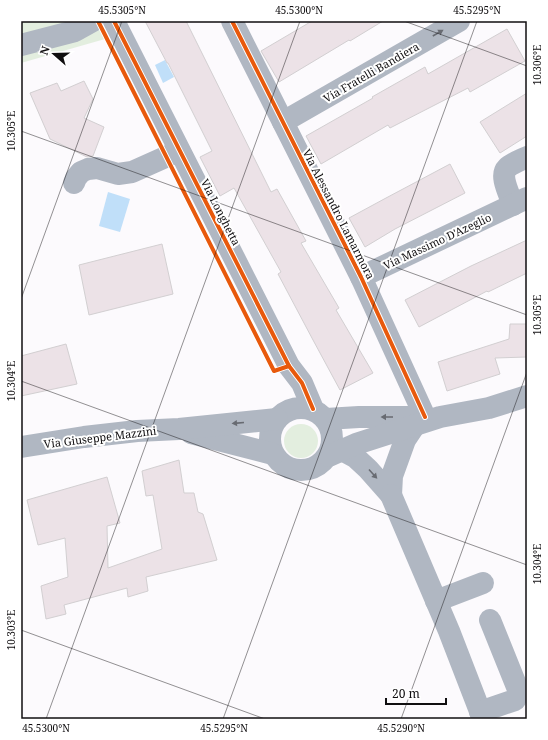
<svg xmlns="http://www.w3.org/2000/svg" width="548" height="740" font-family="'Noto Serif',serif">
<style>
.green{fill:#e3eedf}
.water{fill:#c0dff9}
.building{fill:#ece2e7;stroke:#d2cfd1}
.lines{fill:none;stroke-linecap:round;stroke-linejoin:round}
.minor{stroke:#b0b7c2;stroke-width:22}
.cycleway-casing{stroke:#fff;stroke-width:6}
.cycleway{stroke:#e8590c;stroke-width:4}
.oneway{fill:#686b72}
.ticks{fill:none;stroke:#100e10;stroke-width:1;stroke-opacity:0.45}
.labels{text-anchor:middle;dominant-baseline:central;stroke-width:4;stroke-linejoin:round;paint-order:stroke}
.street-label{font-size:11px;fill:#100e10;stroke:#fff}
.neatline{fill:none;stroke:#100e10;stroke-width:1.5}
.ticks-label{font-size:10px;text-anchor:middle;fill:#100e10}
</style>
<rect width="100%" height="100%" fill="#fcfafd"/>
<g class="green">
<polygon points="21,21 95,21 105,39 21,63"/>
<circle cx="301" cy="441" r="17"/>
</g>
<g class="water">
<polygon points="165,60 174,77 163,83 155,65"/>
<polygon points="108,192 130,199 120,232 99,226"/>
</g>
<g class="building">
<polygon points="145,21 186,21 271,192 277,189 306,241 301,243 339,308 336,310 373,373 340,390 313,340 278,274 281,272 234,188 220,196 200,157 212,151 168,63 167,63"/>
<polygon points="312,21 383,21 350,41 349,40 279,82 261,51"/>
<polygon points="507,29 525,61 470,92 468,88 390,128 388,125 321,164 306,136 373,98 372,97 425,67 428,74"/>
<polygon points="84,81 93,99 84,118 104,127 93,156 87,157 50,139 30,93 57,83 61,91"/>
<polygon points="527,93 527,136 500,153 480,122"/>
<polygon points="450,164 465,193 395,229 365,247 349,218 386,198"/>
<polygon points="527,240 527,273 488,292 487,291 419,327 405,300 471,266"/>
<polygon points="162,244 173,294 89,315 79,265"/>
<polygon points="510,324 527,324 527,357 495,358 500,374 447,391 438,362 509,339"/>
<polygon points="66,344 77,384 21,396 21,356"/>
<polygon points="179,460 184,493 194,493 198,512 203,514 217,560 146,577 148,591 128,597 127,588 64,605 66,614 46,619 41,586 68,577 65,538 38,545 27,500 107,477 120,523 107,526 108,568 162,549 153,495 146,496 142,471"/>
</g>
<g class="lines">
<g class="minor">
<polyline points="114,21 289,366 302,383 313,409"/>
<polyline points="232,21 361,277 425,417"/>
<polyline points="21,45 75,31 93,21"/>
<polyline points="283,122 459,21"/>
<polyline points="74,183 76,178 81,172 88,169 97,168 118,174 132,172 179,151"/>
<path d="M 513,205 C 510,195 499,176 507,168 C 512,163 521,160 527,157"/>
<polyline points="361,277 527,198"/>
<circle cx="301" cy="439" r="31"/>
<polyline points="326,419 359,417 421,417"/>
<polyline points="191,433 273,454"/>
<polyline points="21,447 84,437 137,431 179,429 277,419"/>
<polyline points="342,450 355,457 368,469 391,495 392,476 405,440 415,425"/>
<polyline points="329,456 356,444 440,417 489,408 527,396"/>
<polyline points="391,495 449,631 483,719"/>
<polyline points="436,601 483,583"/>
<polyline points="480,712 515,700 519,692 490,620"/>
</g>
<defs>
<g id="cycleway">
<polyline points="98,21 274,371 289,366"/>
<polyline points="114,21 289,366 302,383 313,409"/>
<polyline points="232,21 361,277 425,417"/>
</g>
</defs>
<use href="#cycleway" class="cycleway-casing"/>
<use href="#cycleway" class="cycleway"/>
</g>
<defs><path id="oneway-solid" d="M-6-.8H1V-3.2L6.5 0L1 3.2V.8H-6Z"/></defs>
<g class="oneway">
<use href="#oneway-solid" transform="translate(438 33) rotate(-30)"/>
<use href="#oneway-solid" transform="translate(387 417) rotate(180)"/>
<use href="#oneway-solid" transform="translate(238 423) rotate(175)"/>
<use href="#oneway-solid" transform="translate(373 474) rotate(48)"/>
</g>
<path class="ticks" d="M 404,21 L 527,66M 21,131 L 527,315M 21,299 L 122,21M 21,381 L 527,565M 21,630 L 265,719M 46,719 L 300,21M 223,719 L 477,21M 401,719 L 527,372"/>
<g class="labels">
<g class="street-label">
<text transform="translate(371 72) rotate(-30)">Via Fratelli Bandiera</text>
<text transform="translate(221 212) rotate(63)">Via Longhetta</text>
<text transform="translate(339 214) rotate(63)">Via Alessandro Lamarmora</text>
<text transform="translate(437 241) rotate(-25)">Via Massimo D'Azeglio</text>
<text transform="translate(100 437) rotate(-7)">Via Giuseppe Mazzini</text>
</g>
</g>
<rect width="548" height="740" fill="none" stroke="#ffffff" stroke-width="44"/>
<g transform="translate(54 54) rotate(290)" stroke="#ffffff" stroke-width="3" paint-order="stroke">
<path d="M0-3L7 15L0 10L-7 15Z" fill="#100e10"/>
<text y="-6" font-size="11" font-weight="bold" text-anchor="middle" fill="#100e10">N</text>
</g>
<path d="M386 698v6h60v-6" fill="none" stroke="#100e10" stroke-width="2"/>
<text x="392" y="698" font-size="12" fill="#100e10" stroke="#ffffff" stroke-width="3" paint-order="stroke">20 m</text>
<rect x="22" y="22" width="504" height="696" class="neatline"/>
<g class="ticks-label">
<text x="122" y="14">45.5305°N</text>
<text x="299" y="14">45.5300°N</text>
<text x="477" y="14">45.5295°N</text>
<text transform="translate(537 65) rotate(-90)" y="4">10.306°E</text>
<text transform="translate(11 131) rotate(-90)" y="4">10.305°E</text>
<text transform="translate(537 315) rotate(-90)" y="4">10.305°E</text>
<text transform="translate(11 381) rotate(-90)" y="4">10.304°E</text>
<text transform="translate(537 564) rotate(-90)" y="4">10.304°E</text>
<text transform="translate(11 630) rotate(-90)" y="4">10.303°E</text>
<text x="46" y="732">45.5300°N</text>
<text x="224" y="732">45.5295°N</text>
<text x="401" y="732">45.5290°N</text>
</g>
</svg>
